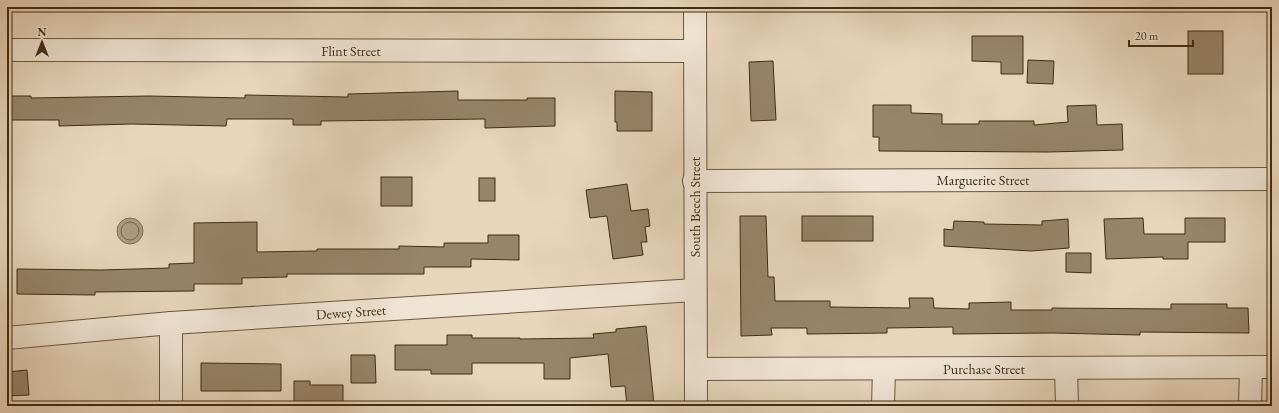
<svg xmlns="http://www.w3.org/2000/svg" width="1279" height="413" font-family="'EB Garamond',serif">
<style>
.water{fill:#af9c82;stroke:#836f55}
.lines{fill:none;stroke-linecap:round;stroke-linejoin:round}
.shore{stroke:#78644a;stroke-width:1}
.building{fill:#97846a;stroke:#412c11}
.minor-casing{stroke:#6a563c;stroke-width:24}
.tertiary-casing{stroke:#6a563c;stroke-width:24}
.minor{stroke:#efe4d3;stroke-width:22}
.tertiary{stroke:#efe4d3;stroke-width:22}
.labels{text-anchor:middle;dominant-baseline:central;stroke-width:3.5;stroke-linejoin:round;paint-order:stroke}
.street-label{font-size:14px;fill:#412c11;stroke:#efe4d3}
</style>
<rect width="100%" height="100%" fill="#e7d5bc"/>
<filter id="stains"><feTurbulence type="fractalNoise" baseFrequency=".005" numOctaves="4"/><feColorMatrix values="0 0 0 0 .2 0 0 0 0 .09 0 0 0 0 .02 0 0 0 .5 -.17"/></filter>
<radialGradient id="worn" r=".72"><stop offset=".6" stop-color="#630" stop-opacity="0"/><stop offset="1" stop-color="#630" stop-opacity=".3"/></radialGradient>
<circle class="water" cx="130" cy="231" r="13"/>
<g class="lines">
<circle class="shore" cx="130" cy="231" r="9"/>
</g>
<g class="building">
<rect x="1188" y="31" width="35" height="43"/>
<polygon points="972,36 1023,36 1023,74 1001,74 1001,62 972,61"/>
<polygon points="1028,60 1054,61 1053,84 1027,83"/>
<polygon points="773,61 776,120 751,121 749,62"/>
<polygon points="458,91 458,100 527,100 527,98 555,98 555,126 485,128 485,119 321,121 321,125 293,125 293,119 227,119 226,126 131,124 59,126 59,120 7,120 7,96 31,96 31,98 149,96 245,98 245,95 348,97 348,94"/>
<polygon points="615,91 652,92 652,131 617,131 617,122 615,122"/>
<polygon points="873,105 911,105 911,113 942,114 942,124 979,124 979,121 1034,121 1034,125 1068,122 1067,106 1096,105 1097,125 1122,124 1123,150 1049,152 879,151 879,137 873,137"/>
<rect x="381" y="177" width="31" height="29"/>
<rect x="479" y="178" width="16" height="23"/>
<polygon points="627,184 631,211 648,209 650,226 645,227 647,242 641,242 643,255 613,259 607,216 590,218 586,190"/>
<polygon points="740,216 766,216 768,277 774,277 775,301 830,301 830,307 910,308 909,298 933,298 934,308 969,309 969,303 1011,302 1011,310 1052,310 1052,308 1171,309 1171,304 1227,304 1227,308 1248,308 1249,333 1140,332 1140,335 1052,333 953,334 953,327 887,328 887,333 807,334 807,328 771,328 772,335 741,336"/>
<rect x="802" y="216" width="71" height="25"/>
<polygon points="1143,218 1144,234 1185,234 1185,218 1225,218 1225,242 1188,242 1188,259 1163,259 1163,257 1106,259 1104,219"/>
<polygon points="1068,219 1069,248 1031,251 944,246 944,229 953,230 954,221 984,222 984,224 1042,225 1042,221"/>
<polygon points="257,222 257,252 317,251 317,249 399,249 399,246 444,247 444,243 488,243 488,235 519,235 519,260 471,259 471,267 424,267 424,274 287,274 287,277 242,278 242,284 194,284 194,291 95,292 95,295 17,294 17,269 101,270 169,268 169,264 194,263 194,223"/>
<polygon points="1066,253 1091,253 1091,273 1066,272"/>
<polygon points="646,326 654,404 627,406 625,386 611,387 608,354 570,358 570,379 544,379 544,363 472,363 472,374 431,374 431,370 395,370 395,345 447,345 447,335 472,335 472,338 520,338 520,339 594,338 593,334 616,332 616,329"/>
<polygon points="351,355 375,355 376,383 351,383"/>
<polygon points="201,363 281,364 281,391 201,391"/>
<polygon points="27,370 29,395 7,396 7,372"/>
<polygon points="294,381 310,381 310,385 343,385 343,406 294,406"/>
</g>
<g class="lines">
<defs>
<g id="minor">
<polyline points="7,50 695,51"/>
<polyline points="694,181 1272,179"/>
<polyline points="7,338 171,323 695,290"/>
<polyline points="1066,368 1067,406"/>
<polyline points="696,369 1272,367"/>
<polyline points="171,406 171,323"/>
<polyline points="883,406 884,369"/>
<polyline points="1250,406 1251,367"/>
</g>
<polyline id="tertiary" points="695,7 696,406"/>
</defs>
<use href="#minor" class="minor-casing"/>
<use href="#tertiary" class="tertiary-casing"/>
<use href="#minor" class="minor"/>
<use href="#tertiary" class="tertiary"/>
</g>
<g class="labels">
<g class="street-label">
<text x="351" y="51">Flint Street</text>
<text x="983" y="180">Marguerite Street</text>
<text transform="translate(695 207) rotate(-90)">South Beech Street</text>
<text transform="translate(351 312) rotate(-4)">Dewey Street</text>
<text x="984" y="369">Purchase Street</text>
</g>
</g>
<rect width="1279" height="413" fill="none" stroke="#e7d5bc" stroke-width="24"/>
<rect x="8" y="8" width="1263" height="397" fill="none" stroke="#412c11" stroke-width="2"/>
<rect x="12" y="12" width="1255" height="389" fill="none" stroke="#412c11"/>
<g transform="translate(42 42)" stroke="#efe4d3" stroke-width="3" paint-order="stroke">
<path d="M0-3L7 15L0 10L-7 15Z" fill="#412c11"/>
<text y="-6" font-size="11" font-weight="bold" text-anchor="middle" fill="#412c11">N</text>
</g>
<path d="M1129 40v6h64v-6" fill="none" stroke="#412c11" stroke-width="2"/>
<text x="1135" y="40" font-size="12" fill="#412c11" stroke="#efe4d3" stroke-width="3" paint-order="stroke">20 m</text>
<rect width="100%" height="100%" filter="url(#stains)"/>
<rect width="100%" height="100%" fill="url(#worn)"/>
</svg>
